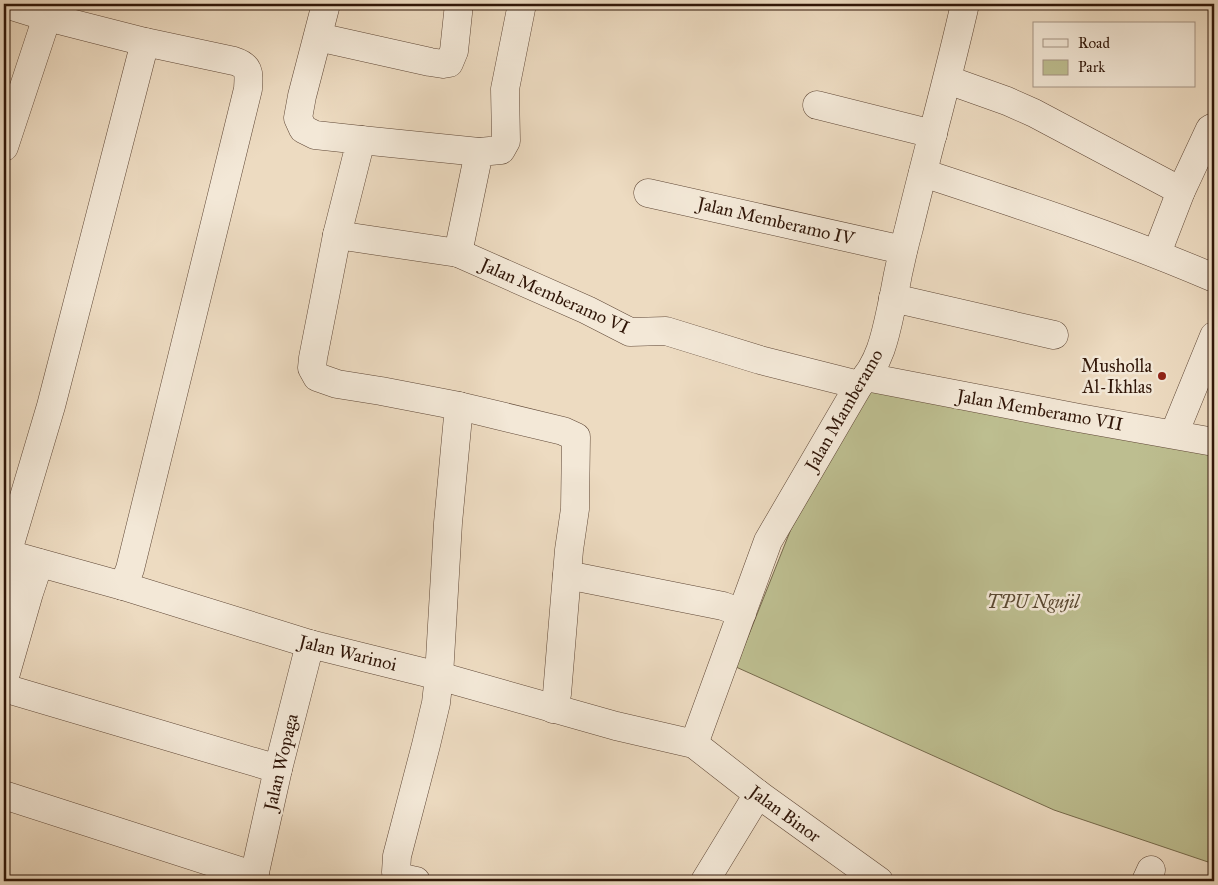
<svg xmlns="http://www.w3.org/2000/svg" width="1218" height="885" font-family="'IM FELL Great Primer',serif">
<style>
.green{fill:#bdbe90;stroke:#766a4c}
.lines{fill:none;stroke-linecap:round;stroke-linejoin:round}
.street-casing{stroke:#5f4736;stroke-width:29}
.street{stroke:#f3e8d7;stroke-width:28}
.poi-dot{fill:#8f2418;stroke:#f3e8d7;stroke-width:2}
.labels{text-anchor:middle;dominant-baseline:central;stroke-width:5;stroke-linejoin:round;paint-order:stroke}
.street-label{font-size:18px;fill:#301608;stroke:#f3e8d7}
.poi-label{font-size:18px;fill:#301608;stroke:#f3e8d7;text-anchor:end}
.park-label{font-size:18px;font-style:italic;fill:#5a4831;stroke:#f3e8d7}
</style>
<rect width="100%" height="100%" fill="#eddbc1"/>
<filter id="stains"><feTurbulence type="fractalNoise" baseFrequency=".004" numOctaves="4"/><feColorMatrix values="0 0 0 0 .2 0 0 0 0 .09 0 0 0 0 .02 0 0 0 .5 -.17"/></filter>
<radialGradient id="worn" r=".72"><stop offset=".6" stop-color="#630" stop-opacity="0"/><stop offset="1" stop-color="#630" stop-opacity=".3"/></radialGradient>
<polygon class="green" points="872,388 1214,451 1214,864 1054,810 736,667 791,529"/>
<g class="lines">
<defs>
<g id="street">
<polyline points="5,4 47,17"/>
<polyline points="326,4 302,96 298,118 303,129 315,135 361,140 337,235 313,358 312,368 317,377 337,384 381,391 459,406 448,523 439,676 436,703 426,745 397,856 396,872 402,878 416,881"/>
<polyline points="318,37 430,62 443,64 449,63 454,51 459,4"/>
<polyline points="948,80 1007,101 1034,113 1181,191"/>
<polyline points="817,105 933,134"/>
<polyline points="361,140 479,152"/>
<path d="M 4,147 L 47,17 L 145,42 L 234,61 C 250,66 249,73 248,89 L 130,569 L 123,586"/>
<path d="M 923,173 C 1021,205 1119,237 1214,278"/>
<polyline points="648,193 903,250"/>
<polyline points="337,235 458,253 587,310 630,332 666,331 760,360 859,385"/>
<polyline points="458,253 479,152 501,150 506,141 505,89 522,4"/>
<polyline points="1157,253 1181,191 1210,129 1214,127"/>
<polyline points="893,298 1054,335"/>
<polyline points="866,377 1079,418 1214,442"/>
<polyline points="459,406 563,431 576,437 575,509 569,550 557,694 553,709"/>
<polyline points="1174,434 1214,336"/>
<polyline points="4,553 123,586 310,644 439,676 616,726 694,744 758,794 879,881"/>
<polyline points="7,554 51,406 145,42"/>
<polyline points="567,575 723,606 742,613"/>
<polyline points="4,596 13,556"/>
<polyline points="4,680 29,593 39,563"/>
<polyline points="4,688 278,769"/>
<path d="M 694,744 L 768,541 L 859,385 C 883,361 887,326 894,295 C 898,272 903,250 909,228 C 927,153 948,79 965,4"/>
<polyline points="4,795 255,876"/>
<polyline points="253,881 278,769 310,644"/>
<polyline points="705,881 758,794"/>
<polyline points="1146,881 1151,870"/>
</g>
</defs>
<use href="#street" class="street-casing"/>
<use href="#street" class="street"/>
</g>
<circle class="poi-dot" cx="1162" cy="376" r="5"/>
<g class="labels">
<g class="street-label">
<text transform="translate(776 221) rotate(13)">Jalan Memberamo IV</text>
<text transform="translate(555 296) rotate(24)">Jalan Memberamo VI</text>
<text transform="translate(844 410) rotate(-60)">Jalan Mamberamo</text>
<text transform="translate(1040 410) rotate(10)">Jalan Memberamo VII</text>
<text transform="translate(348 653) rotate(14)">Jalan Warinoi</text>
<text transform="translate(281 762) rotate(-77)">Jalan Wopaga</text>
<text transform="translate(785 814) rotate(36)">Jalan Binor</text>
</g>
<g class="poi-label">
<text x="1152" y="366">Musholla<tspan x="1152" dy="21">Al-Ikhlas</tspan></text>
</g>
<g class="park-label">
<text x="1033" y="602">TPU Ngujil</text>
</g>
</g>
<rect width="1218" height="885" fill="none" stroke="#eddbc1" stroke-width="20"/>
<rect x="5" y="5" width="1208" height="875" fill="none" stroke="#301608" stroke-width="2.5"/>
<rect x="10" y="10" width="1198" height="865" fill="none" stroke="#301608"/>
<rect x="1033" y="22" width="162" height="65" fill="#f3e8d7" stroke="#a59484"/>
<rect x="1043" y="39" width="25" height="8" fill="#f3e8d7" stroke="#a59484"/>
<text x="1078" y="48" font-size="15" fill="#301608">Road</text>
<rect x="1043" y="60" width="25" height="15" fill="#bdbe90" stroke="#a59484"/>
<text x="1078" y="72" font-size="15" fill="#301608">Park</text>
<rect width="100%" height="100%" filter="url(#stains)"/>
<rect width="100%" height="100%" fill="url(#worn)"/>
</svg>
